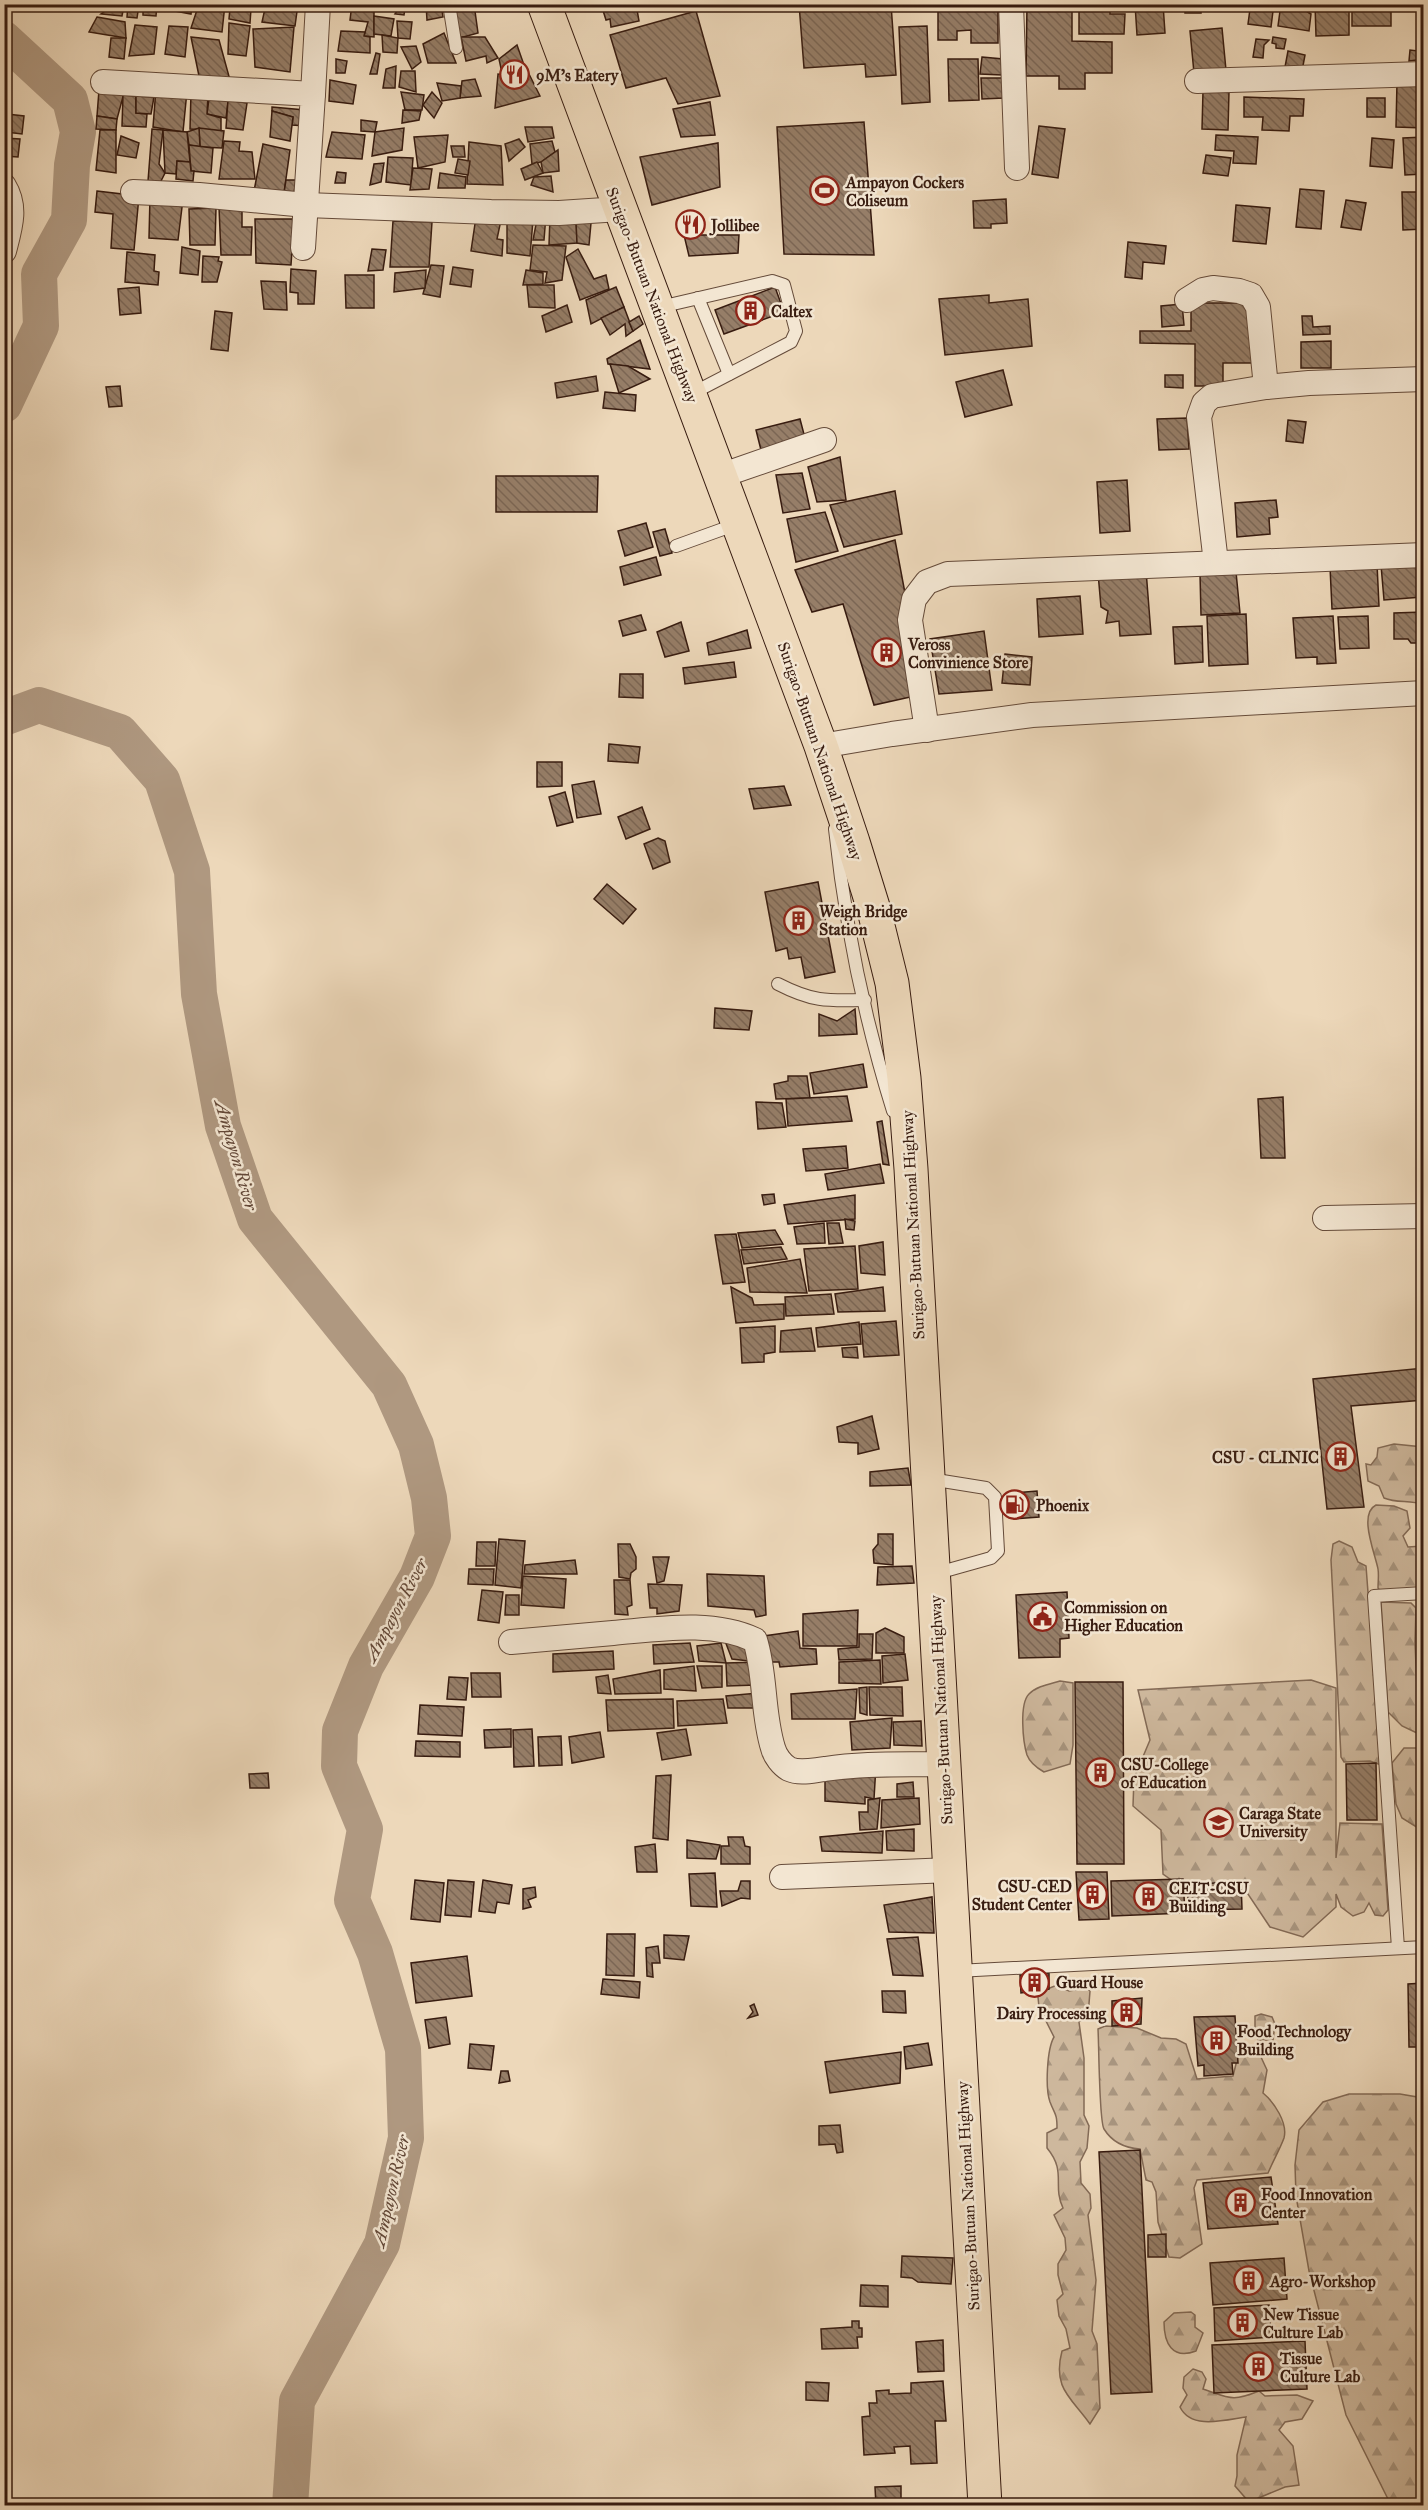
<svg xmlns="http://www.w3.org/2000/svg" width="1428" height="2510" font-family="'IM FELL Great Primer',serif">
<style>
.forest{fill:url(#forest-firs);stroke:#836a56;stroke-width:1.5}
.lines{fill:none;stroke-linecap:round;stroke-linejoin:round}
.river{stroke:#af9880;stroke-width:36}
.building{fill:url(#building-back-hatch);stroke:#381c10;stroke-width:1.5}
.service-casing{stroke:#654b3a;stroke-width:14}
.minor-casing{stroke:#654b3a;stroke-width:26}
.primary-casing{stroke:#381c10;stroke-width:35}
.service{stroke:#f3e6d2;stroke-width:12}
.minor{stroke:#f3e6d2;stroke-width:24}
.primary{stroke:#edd8ba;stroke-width:33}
.labels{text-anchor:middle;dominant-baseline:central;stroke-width:5;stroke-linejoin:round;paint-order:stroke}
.poi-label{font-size:16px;font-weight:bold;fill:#381c10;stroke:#f3e6d2;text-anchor:start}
.street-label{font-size:16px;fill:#381c10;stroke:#f3e6d2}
.water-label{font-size:18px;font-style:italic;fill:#624737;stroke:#f3e6d2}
</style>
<defs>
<pattern id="forest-firs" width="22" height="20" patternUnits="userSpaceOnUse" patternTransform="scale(1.5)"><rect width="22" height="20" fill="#ceb89d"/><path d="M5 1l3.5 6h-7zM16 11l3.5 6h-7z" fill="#a8957f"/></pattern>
<pattern id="building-back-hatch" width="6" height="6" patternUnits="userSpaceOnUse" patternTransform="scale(1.5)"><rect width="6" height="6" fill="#967e68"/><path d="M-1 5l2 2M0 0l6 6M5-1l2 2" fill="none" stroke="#7b6654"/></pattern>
</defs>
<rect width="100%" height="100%" fill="#edd8ba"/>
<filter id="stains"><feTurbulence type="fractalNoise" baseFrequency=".00333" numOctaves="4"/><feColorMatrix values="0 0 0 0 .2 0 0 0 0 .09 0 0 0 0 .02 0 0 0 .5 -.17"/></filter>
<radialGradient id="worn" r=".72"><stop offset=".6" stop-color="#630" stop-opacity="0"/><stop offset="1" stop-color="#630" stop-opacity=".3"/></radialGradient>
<g class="forest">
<path d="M 1394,1444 L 1423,1447 L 1423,1505 C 1411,1499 1398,1504 1384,1498 L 1379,1486 L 1368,1481 L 1366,1464 L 1371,1465 L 1377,1457 L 1378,1448 Z"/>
<path d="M 1376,1505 L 1394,1506 L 1407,1511 L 1410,1528 L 1403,1536 L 1408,1547 L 1423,1546 L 1423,1588 L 1381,1592 L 1378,1588 C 1378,1582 1379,1575 1378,1569 C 1375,1553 1358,1514 1376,1505 Z"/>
<polygon points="1339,1541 1352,1547 1358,1562 1366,1566 1381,1765 1370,1761 1344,1762 1341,1757 1331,1560 1333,1544"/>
<polygon points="1381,1602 1411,1603 1416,1608 1415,1643 1419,1734 1402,1726 1388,1712"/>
<polygon points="1311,1680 1336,1688 1336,1858 1340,1823 1382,1824 1388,1910 1383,1916 1375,1915 1369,1903 1364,1912 1353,1916 1341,1907 1336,1894 1336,1907 1303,1937 1270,1927 1248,1894 1226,1882 1187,1891 1163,1874 1161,1830 1133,1806 1134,1778 1150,1740 1138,1690"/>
<path d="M 1060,1681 L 1073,1683 L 1073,1745 L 1070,1764 L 1044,1772 C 1037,1768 1030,1763 1027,1755 C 1023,1742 1019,1704 1029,1694 C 1037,1686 1050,1684 1060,1681 Z"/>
<polygon points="1404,1748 1417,1748 1423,1752 1423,1826 1418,1828 1402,1818 1396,1804 1392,1763"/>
<path d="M 1057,1985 L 1069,1991 L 1086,1988 L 1090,1991 L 1088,2016 L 1079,2022 L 1084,2058 L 1084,2115 L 1089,2126 L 1087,2148 L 1080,2162 L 1081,2183 L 1090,2194 L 1091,2208 L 1088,2215 L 1096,2280 L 1092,2331 L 1097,2344 L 1100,2408 L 1090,2424 C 1072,2398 1052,2389 1062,2351 L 1070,2348 L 1066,2329 L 1059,2316 L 1057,2300 L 1063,2294 L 1058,2275 L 1058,2264 L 1066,2250 L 1065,2238 L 1054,2215 L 1063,2208 C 1052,2185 1067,2172 1047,2148 L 1047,2133 L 1057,2128 C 1057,2113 1055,2115 1050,2102 C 1045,2088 1047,2049 1054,2037 L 1039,2007 L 1038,1997 L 1045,1990 Z"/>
<polygon points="1261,2014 1272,2017 1275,2024 1273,2040 1258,2040 1255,2033 1255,2016"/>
<path d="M 1105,2026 L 1137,2028 L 1161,2038 L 1176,2039 L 1186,2044 L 1197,2079 L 1233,2076 L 1240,2048 L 1248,2054 L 1260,2055 L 1267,2070 L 1263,2093 C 1274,2102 1288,2123 1284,2138 C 1280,2149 1273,2161 1268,2173 L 1197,2180 L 1194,2188 L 1202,2244 L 1180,2258 L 1169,2257 L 1158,2222 L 1156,2192 L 1152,2182 L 1146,2180 L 1140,2149 C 1125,2148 1112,2142 1104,2129 C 1099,2121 1099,2044 1098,2029 Z"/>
<polygon points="1349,2094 1400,2094 1423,2098 1423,2505 1391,2505 1346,2415 1309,2271 1296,2196 1295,2165 1299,2130 1323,2102"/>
<path d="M 1191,2312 L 1195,2315 L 1195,2327 L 1203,2333 L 1196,2351 C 1172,2360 1164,2343 1164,2322 L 1174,2313 Z"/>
<path d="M 1193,2369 L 1202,2372 L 1206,2379 L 1203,2389 C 1230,2398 1232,2402 1259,2391 L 1265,2396 L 1297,2395 L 1313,2401 L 1302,2419 L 1285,2422 L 1279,2430 L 1293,2446 L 1299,2485 L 1285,2487 L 1249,2502 L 1235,2486 L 1237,2476 L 1237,2455 L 1246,2417 C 1225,2420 1191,2430 1180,2407 L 1187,2395 L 1183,2388 L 1184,2377 Z"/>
</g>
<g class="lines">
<g class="river">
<polyline points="4,39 70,100 78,132 72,165 69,220 39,274 41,326 4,405"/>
<polyline points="4,718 39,705 120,732 162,780 192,871 199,994 223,1126 255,1219 389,1385 416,1445 429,1498 433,1536 417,1577 366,1666 340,1731 339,1766 365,1829 352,1900 375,1953 403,2049 406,2138 382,2244 297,2401 290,2506"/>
</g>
</g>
<g class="building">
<polygon points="128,4 139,5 137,18 127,17"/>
<polygon points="143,4 157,4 156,16 143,15"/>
<polygon points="165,4 192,4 191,14 164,9"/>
<polygon points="199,4 225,4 222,32 191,28"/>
<polygon points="266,4 298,4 295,26 262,22"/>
<polygon points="352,4 374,4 374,37 364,36 368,22 350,20"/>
<polygon points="426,4 441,4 443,17 427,20"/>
<polygon points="450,4 474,4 478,33 456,39"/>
<polygon points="601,4 636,4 639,21 611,27 610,19 606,20"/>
<polygon points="799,4 891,4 896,75 866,77 865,64 804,68"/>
<polygon points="938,4 998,4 998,43 971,43 971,30 957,31 957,40 938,40"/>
<polygon points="1027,4 1072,4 1072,41 1112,42 1112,73 1085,73 1085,89 1059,89 1059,76 1026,76"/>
<polygon points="1079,4 1110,4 1110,14 1125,14 1124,34 1079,34"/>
<polygon points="1135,4 1163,4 1165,33 1137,35"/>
<rect x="1185" y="4" width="16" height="9"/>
<polygon points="1259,4 1306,4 1306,11 1311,14 1309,31 1278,26 1280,11 1273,11 1271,27 1248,24 1250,9"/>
<polygon points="1315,4 1349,4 1349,35 1316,36"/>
<rect x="1352" y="4" width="39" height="22"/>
<polygon points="400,7 405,8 404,15 395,14"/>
<polygon points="230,8 251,9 250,23 229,19"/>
<polygon points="108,9 123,11 122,16 101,14"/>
<polygon points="696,11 720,96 678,104 666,78 626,88 610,35"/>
<polygon points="374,16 394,19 391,36 374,34"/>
<polygon points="97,17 125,22 126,38 89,32"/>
<polygon points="397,21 412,22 410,39 398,38"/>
<polygon points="229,23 250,26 246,56 228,54"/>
<polygon points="135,25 157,27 154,54 129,56"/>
<polygon points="169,26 188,27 185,57 165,54"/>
<polygon points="927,26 930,102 902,104 899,27"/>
<polygon points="294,27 290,72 255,67 253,29"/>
<polygon points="1222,28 1226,70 1194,73 1190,31"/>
<polygon points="341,31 365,32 364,36 370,37 370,53 338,51"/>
<polygon points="444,33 456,63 428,63 423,44"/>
<polygon points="382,35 398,38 397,53 383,52"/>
<polygon points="191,37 219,40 230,80 199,76"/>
<polygon points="461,37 485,37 498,58 487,63 486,56 466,61"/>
<polygon points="1273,37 1286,39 1284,49 1276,48 1276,44 1272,43"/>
<polygon points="111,38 126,38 124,59 109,57"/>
<polygon points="1256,39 1269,40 1264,45 1263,58 1253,57"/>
<polygon points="1419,42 1424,43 1424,59 1409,61 1410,50 1418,51"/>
<polygon points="517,45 524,65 502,73 499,59"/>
<polygon points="416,46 421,62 412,69 401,47"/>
<polygon points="1288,51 1305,55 1302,71 1285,67"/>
<polygon points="376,53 380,54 377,74 370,74"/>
<polygon points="982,57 1003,59 1002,75 980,74"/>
<polygon points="336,59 347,61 345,73 336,73"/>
<polygon points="948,59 978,59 979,100 949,101"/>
<polygon points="396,66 395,88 383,88 386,69"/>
<polygon points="401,71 415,71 416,92 399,87"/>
<polygon points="528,72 540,96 495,108 498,74 507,75 508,83"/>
<polygon points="981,78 1004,78 1004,98 982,99"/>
<polygon points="475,79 481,96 460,98 462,81"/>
<polygon points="330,80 356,85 353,104 329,101"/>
<polygon points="1397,82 1424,83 1424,128 1396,127"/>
<polygon points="437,83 461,86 460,98 442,101"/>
<polygon points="156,88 187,91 183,132 153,127"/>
<polygon points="99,90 124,93 117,119 97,116"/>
<polygon points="210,91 229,94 226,118 207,114"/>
<polygon points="1203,91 1229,92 1228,130 1202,129"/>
<polygon points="401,92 424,95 422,110 405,110"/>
<polygon points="432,92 442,103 434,118 423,105"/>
<polygon points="191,93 208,95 207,114 221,118 221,131 190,129"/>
<polygon points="123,95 136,96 136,113 147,114 146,127 122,126"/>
<polygon points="136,96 154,97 151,114 136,113"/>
<polygon points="1244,97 1304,99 1303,116 1290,116 1289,131 1262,130 1263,117 1244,117"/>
<rect x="1367" y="98" width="18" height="19"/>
<polygon points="228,100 247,103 243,130 226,128"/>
<polygon points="710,102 715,135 681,137 673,109"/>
<polygon points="272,107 305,110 306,126 292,125 293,117 272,111"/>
<polygon points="403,110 421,111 419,120 402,123"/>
<polygon points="272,111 293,117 290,141 270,137"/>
<polygon points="7,114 24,116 22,134 6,132"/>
<polygon points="97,116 117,119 116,130 96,129"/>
<polygon points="361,120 377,122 375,132 361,131"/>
<polygon points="864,122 874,255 784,254 777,127"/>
<polygon points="1039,126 1065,129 1058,178 1032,174"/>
<polygon points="525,127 552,127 554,138 528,142"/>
<polygon points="199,128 224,131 222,148 200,147"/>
<polygon points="199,128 200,147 189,145 187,132"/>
<polygon points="404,128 402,150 372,156 375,132"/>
<polygon points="152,129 163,130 159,164 165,173 160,183 148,181"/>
<polygon points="100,130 116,130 116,173 96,170"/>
<polygon points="163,130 187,132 190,162 177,161 176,174 165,173"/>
<polygon points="332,132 365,135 362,159 326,157"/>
<polygon points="448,135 445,162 418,168 414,137"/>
<polygon points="1216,135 1258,137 1256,164 1233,163 1234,151 1215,150"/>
<polygon points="121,136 139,143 136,158 117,155"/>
<polygon points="1424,137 1424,174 1405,175 1403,138"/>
<polygon points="4,138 20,139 18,157 4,156"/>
<polygon points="1372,138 1394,140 1392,168 1370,166"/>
<polygon points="519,139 525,147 509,161 505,144"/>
<polygon points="224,141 240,142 239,151 252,152 255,179 219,179"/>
<polygon points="552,141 555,152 541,162 532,164 530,144"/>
<polygon points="469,142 501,146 503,185 467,184"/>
<polygon points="718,143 720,187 652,205 640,157"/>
<polygon points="263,144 290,150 284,193 254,191"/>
<polygon points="189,145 213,148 211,173 191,171"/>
<polygon points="451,146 464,146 465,157 453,157"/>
<polygon points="558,150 559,171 543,173 541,162"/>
<polygon points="1206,155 1231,158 1228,176 1203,173"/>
<polygon points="388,157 413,158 411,185 386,182"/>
<polygon points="458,159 470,161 468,175 455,173"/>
<polygon points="177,161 190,162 191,171 194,171 193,181 176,179"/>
<polygon points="537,162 543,173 525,180 521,169"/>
<polygon points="384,163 381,182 370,185 374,164"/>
<polygon points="413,168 432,169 429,189 410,190"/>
<polygon points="337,172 346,173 345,183 335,183"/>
<polygon points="440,173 466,177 465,188 438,188"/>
<polygon points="551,176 553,192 531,185 534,177"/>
<polygon points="286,180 296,180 294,193 284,193"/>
<polygon points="1300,189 1324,191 1321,229 1296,227"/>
<polygon points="97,191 139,196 134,250 111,248 113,214 95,212"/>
<polygon points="1402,192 1424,192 1424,229 1403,230"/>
<polygon points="150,197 183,199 178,240 149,238"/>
<polygon points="1006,199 1007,223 991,224 991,228 974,228 973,201"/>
<polygon points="1346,200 1366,203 1361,230 1341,227"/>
<polygon points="1236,205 1270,208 1266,244 1233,241"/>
<polygon points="219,207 242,208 242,227 252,227 251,255 221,255"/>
<polygon points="216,208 215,245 190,245 189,209"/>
<polygon points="538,214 546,215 544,240 533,240"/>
<polygon points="576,214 577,243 549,245 550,217"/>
<polygon points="476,217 501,220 497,239 503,240 502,256 471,251"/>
<polygon points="507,217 533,220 530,256 507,253"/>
<polygon points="255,219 294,219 291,265 256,263"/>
<polygon points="393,221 432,222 429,267 390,267"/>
<polygon points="576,222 591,223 589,245 577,243"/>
<polygon points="684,235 739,235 738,253 689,256"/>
<polygon points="1128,242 1166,246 1164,264 1143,262 1142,279 1125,277"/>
<polygon points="533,245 566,246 562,280 545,283 547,272 530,270"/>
<polygon points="182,247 200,251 198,275 180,273"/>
<polygon points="372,249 386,250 383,270 368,271"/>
<polygon points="578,249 594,279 606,275 609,289 580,300 566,257"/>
<polygon points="127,252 155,255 154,271 159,272 158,285 125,282"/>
<polygon points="203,256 219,257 218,261 222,262 217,282 202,282"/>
<polygon points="431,265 444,266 440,297 423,294"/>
<polygon points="453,267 473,270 471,287 450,284"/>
<polygon points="291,269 316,271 314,304 298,304 298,293 290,292"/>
<polygon points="426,270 425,288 394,292 395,273"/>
<polygon points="526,270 543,273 543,284 523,285"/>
<polygon points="345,275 374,275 374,308 346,308"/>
<polygon points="261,281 286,282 287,310 264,309"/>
<polygon points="527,285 554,285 555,308 529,307"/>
<polygon points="139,287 141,313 120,315 118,289"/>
<polygon points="616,287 624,307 591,324 586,300"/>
<polygon points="775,287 784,312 724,334 715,310"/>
<polygon points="989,295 989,303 1028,299 1032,346 945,355 939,299"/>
<polygon points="1191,303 1253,303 1252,363 1223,363 1223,386 1195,386 1195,344 1140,343 1140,331 1191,331"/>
<polygon points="1182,304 1184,325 1162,327 1161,306"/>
<polygon points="567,305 572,322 546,332 542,316"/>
<polygon points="624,307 633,331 626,336 625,324 610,335 601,318"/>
<polygon points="215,311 232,313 228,351 211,349"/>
<polygon points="639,316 643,324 633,331 629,322"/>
<polygon points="1302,316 1312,316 1313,327 1330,326 1330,334 1303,335"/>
<polygon points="640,340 650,369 608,364 607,359"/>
<polygon points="1331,341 1331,368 1301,368 1301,342"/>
<polygon points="610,364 628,366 650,379 619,393"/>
<polygon points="1003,370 1012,405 965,417 956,382"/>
<polygon points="1165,375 1183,375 1183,388 1165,387"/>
<polygon points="596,376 598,391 557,398 555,383"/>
<polygon points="120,386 122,406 109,407 106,387"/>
<polygon points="605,392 636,395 635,411 603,408"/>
<polygon points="1187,418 1189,449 1159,450 1157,419"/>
<polygon points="800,419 806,442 762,454 756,430"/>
<polygon points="1288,420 1306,422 1303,443 1286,441"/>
<polygon points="840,457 846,500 817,502 808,467"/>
<polygon points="802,473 810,509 783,513 776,475"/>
<polygon points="496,476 598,476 597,512 496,512"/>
<polygon points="1127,480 1130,531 1100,533 1097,482"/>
<polygon points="895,491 902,534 844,547 830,505"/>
<polygon points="1276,500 1278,517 1269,518 1270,534 1237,537 1235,503"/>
<polygon points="825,512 838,551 796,562 787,519"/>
<polygon points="646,523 653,547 625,556 618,531"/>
<polygon points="665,529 672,553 660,556 653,532"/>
<polygon points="895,540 924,694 874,705 843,604 812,612 795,570"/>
<polygon points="656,557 661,575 624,585 620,567"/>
<polygon points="1420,562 1422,597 1384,600 1381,565"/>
<polygon points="1377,564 1379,606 1332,609 1330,567"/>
<polygon points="1146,570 1151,634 1120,636 1119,621 1106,623 1108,611 1101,607 1098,573"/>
<polygon points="1236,572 1240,613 1201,615 1200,574"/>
<polygon points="1080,596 1083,634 1039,637 1037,599"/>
<polygon points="1423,612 1424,643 1411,643 1408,639 1394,639 1394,613"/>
<polygon points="1246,614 1248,664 1209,666 1207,616"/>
<polygon points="641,615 646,630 623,636 619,621"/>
<polygon points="1333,616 1336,663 1317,664 1317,657 1296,658 1293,618"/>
<polygon points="1368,616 1369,648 1340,649 1338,617"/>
<polygon points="681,622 689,651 665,657 657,632"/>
<polygon points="1202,626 1203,662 1175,664 1173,627"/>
<polygon points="747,630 751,648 709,655 707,643"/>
<polygon points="984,631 992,690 939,694 930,639"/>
<polygon points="1005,654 1032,657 1030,685 1002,683"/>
<polygon points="734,662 736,677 685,684 683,668"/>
<polygon points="620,674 643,674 643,698 619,697"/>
<polygon points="609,744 640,747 638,763 608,761"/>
<polygon points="537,762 562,762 562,786 537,787"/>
<polygon points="594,781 601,814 577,818 572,785"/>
<polygon points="784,786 791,805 754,809 749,789"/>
<polygon points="565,792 573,822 557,826 549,797"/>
<polygon points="642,807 650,829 626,839 618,817"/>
<polygon points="658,838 665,841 670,862 653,869 644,844"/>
<polygon points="818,882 835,972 805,978 801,957 789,959 787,948 776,951 765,892"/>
<polygon points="607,884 636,909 623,924 594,899"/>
<polygon points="715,1008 752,1011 749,1030 714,1028"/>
<polygon points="855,1009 857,1034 819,1036 819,1014 837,1021"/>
<polygon points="863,1064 867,1087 814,1094 810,1073"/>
<polygon points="788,1076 807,1076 810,1098 776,1099 774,1084 788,1081"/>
<polygon points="847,1096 852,1121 788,1126 786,1099"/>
<polygon points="1283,1097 1285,1158 1261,1158 1258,1099"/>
<polygon points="756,1102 782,1103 786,1127 758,1129"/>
<polygon points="882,1121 889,1165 883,1164 877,1122"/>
<polygon points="846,1146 848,1168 806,1171 803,1149"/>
<polygon points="880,1164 884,1183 828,1190 825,1174"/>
<polygon points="774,1194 775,1203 764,1205 762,1195"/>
<polygon points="855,1195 855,1219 788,1224 784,1205"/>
<polygon points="845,1219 855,1221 854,1230 846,1229"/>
<polygon points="824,1223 825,1243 797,1244 794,1227"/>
<polygon points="827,1223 839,1223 843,1243 829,1244"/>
<polygon points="775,1230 783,1244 742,1248 738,1233"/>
<polygon points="736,1234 745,1282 723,1284 715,1235"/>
<polygon points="883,1242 885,1275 861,1273 859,1246"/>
<polygon points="855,1246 858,1289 809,1291 804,1249"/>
<polygon points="781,1247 787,1259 744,1264 741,1250"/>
<polygon points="800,1259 807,1293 750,1292 747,1268"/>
<polygon points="731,1287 752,1298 754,1305 784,1304 784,1319 736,1323"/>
<polygon points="883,1287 885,1311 838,1312 835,1294"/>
<polygon points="831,1294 834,1314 786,1316 785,1297"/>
<polygon points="896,1321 899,1355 864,1357 861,1324"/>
<polygon points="859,1322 861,1344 818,1347 816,1328"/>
<polygon points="775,1326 775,1352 764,1354 764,1362 742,1363 740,1328"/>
<polygon points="811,1328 815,1351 780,1352 781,1331"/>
<polygon points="857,1347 858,1358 843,1357 842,1348"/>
<polygon points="1424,1368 1424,1400 1351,1406 1364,1507 1327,1509 1313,1379"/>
<polygon points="872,1416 879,1449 858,1454 858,1443 839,1442 837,1427"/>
<polygon points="908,1468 911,1485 870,1486 870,1472"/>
<polygon points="1037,1491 1039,1517 1014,1519 1012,1493"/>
<polygon points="878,1534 893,1534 893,1565 874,1563 873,1550 878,1544"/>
<polygon points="499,1539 525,1541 521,1588 495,1585"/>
<polygon points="477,1542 496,1542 495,1566 476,1566"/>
<polygon points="618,1544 630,1544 636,1557 636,1569 631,1573 630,1579 619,1577"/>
<polygon points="653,1557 669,1557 664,1581 657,1583"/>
<polygon points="575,1560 577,1574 524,1574 525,1565"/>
<polygon points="912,1566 914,1583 877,1585 878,1567"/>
<polygon points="469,1569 494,1569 493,1585 468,1584"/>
<polygon points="707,1574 764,1576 766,1615 756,1617 754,1610 708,1606"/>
<polygon points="523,1576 566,1579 564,1608 521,1605"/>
<polygon points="614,1580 630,1580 632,1605 627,1607 628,1615 615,1614"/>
<polygon points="648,1584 682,1585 679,1611 657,1614 657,1608 650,1608"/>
<polygon points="482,1590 503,1592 499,1623 478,1620"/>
<polygon points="1067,1592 1069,1638 1060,1639 1060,1657 1019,1658 1016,1595"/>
<polygon points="506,1595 519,1595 519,1615 505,1615"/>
<polygon points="858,1610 857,1646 803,1646 803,1614"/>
<polygon points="885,1628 904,1637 904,1653 876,1653 876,1633"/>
<polygon points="798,1631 800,1648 816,1649 817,1664 780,1667 779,1662 765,1662 764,1636"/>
<polygon points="859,1634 873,1634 872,1659 839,1660 838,1649 859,1647"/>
<polygon points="755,1640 757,1662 732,1659 725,1641"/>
<polygon points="690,1643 694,1662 654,1664 653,1645"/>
<polygon points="721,1643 726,1663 699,1661 697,1646"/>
<polygon points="613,1651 614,1669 553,1672 553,1654"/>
<polygon points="905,1654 908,1680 883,1683 882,1656"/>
<polygon points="880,1660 881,1684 839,1683 839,1662"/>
<polygon points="760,1662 756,1685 727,1686 726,1663"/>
<polygon points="694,1666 696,1691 664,1689 664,1670"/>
<polygon points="697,1666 722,1666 722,1687 702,1688"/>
<polygon points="660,1670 661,1693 615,1694 613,1679"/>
<polygon points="471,1673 500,1673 501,1697 472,1697"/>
<polygon points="608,1675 611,1694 598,1693 596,1677"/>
<polygon points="449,1677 468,1678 466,1700 447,1699"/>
<polygon points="1075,1682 1123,1682 1124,1864 1077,1864"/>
<polygon points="867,1687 867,1715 860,1713 859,1688"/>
<polygon points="869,1687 902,1687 903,1716 870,1715"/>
<polygon points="857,1689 855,1719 792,1719 791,1694"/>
<polygon points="758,1693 758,1708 728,1708 726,1696"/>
<polygon points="673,1699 674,1728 608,1731 606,1700"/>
<polygon points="723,1699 727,1723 678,1726 677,1701"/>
<polygon points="420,1705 464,1707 462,1736 418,1734"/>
<polygon points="892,1718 890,1748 852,1750 850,1722"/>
<polygon points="921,1721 922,1746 894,1745 893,1722"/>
<polygon points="511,1729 511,1747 485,1748 484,1730"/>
<polygon points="532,1729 534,1766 514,1767 513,1730"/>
<polygon points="686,1729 691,1755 662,1760 657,1733"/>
<polygon points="600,1732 604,1757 572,1763 569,1737"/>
<polygon points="561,1736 562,1765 539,1766 538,1737"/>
<polygon points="416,1741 460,1742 460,1757 415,1756"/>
<polygon points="1376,1763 1377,1820 1347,1820 1346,1764"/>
<polygon points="876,1765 874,1799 865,1797 865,1804 825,1801 825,1776"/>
<polygon points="268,1773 269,1788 250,1788 249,1774"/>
<polygon points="671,1775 668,1840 653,1838 656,1776"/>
<polygon points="913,1782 914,1797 897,1797 897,1784"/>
<polygon points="880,1798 877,1829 860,1830 859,1812 868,1812 868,1800"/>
<polygon points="919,1798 920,1824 881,1828 882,1800"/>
<polygon points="914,1829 914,1851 887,1850 886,1831"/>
<polygon points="883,1831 882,1853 822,1851 820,1837"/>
<polygon points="728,1837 743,1837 745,1846 750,1847 750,1864 721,1864 721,1846 729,1846"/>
<polygon points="687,1840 720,1845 716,1859 687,1858"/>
<polygon points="655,1844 657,1872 637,1872 635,1847"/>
<polygon points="1076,1872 1107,1872 1109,1919 1079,1920"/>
<polygon points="715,1873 717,1907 691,1906 689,1874"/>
<polygon points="1183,1879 1185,1913 1112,1916 1111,1881"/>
<polygon points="415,1880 444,1883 440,1922 411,1919"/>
<polygon points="448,1880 474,1882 471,1917 445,1915"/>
<polygon points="483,1880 512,1885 509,1904 497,1902 495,1913 479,1911"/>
<polygon points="741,1881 750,1881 750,1899 741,1898 722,1906 720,1891 738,1891"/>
<polygon points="1241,1881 1242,1909 1188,1910 1188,1885"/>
<polygon points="535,1887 536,1897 528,1900 531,1907 523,1909 523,1889"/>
<polygon points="932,1897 934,1933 889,1932 884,1905"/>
<polygon points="607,1934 635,1934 634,1976 606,1975"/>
<polygon points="664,1935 689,1936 684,1960 664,1958"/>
<polygon points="918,1937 923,1976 893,1975 887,1939"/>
<polygon points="658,1946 660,1963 652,1963 653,1977 647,1976 646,1948"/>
<polygon points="467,1956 472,1996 416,2003 411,1963"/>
<polygon points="1049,1973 1049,1989 1021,1993 1020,1975"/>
<polygon points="603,1979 640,1982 639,1998 601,1994"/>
<polygon points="1424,1983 1424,2047 1409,2047 1408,1984"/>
<polygon points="882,1991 905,1991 906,2013 883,2012"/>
<polygon points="1142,1998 1141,2024 1112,2026 1112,2001"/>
<polygon points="754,2004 758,2015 748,2018 753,2012 750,2006"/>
<polygon points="1235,2016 1238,2063 1232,2063 1233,2074 1204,2076 1204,2065 1198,2066 1194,2017"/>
<polygon points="446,2017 450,2044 429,2048 425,2020"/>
<polygon points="928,2043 932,2065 906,2069 904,2047"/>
<polygon points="470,2044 494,2046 491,2070 468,2068"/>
<polygon points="901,2052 900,2083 830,2093 825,2062"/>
<polygon points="501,2071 508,2071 510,2081 499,2083"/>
<polygon points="840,2125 843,2152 837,2153 835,2144 819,2145 819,2126"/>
<polygon points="1140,2150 1152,2392 1111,2394 1099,2152"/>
<polygon points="1271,2177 1278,2224 1208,2229 1203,2183"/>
<polygon points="1166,2234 1166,2257 1148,2257 1148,2235"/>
<polygon points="902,2256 953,2258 951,2284 918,2282 912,2278 901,2277"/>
<polygon points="1284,2258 1287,2299 1213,2305 1210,2263"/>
<polygon points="861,2285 888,2286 888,2307 860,2306"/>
<polygon points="1269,2305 1271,2337 1215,2341 1214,2308"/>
<polygon points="852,2321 859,2321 859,2328 862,2328 862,2337 857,2337 858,2348 822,2349 821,2329 852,2327"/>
<polygon points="943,2340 944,2371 918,2372 916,2342"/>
<polygon points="1305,2341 1307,2389 1214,2393 1212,2345"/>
<polygon points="943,2381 946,2421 935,2421 937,2463 911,2464 910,2446 894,2447 895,2453 864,2455 862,2417 870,2416 869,2403 877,2403 876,2391 889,2390 889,2394 911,2393 911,2383"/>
<polygon points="806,2382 829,2383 828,2401 806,2400"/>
<polygon points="901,2486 901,2506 876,2506 875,2487"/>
</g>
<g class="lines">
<defs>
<g id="service">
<polyline points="449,4 456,48"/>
<polyline points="698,298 729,374"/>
<polyline points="660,307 772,281 784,285 796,331 791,342 691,394"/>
<polyline points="676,546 737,524"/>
<path d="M 835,829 C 845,923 865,1021 893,1111"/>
<path d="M 778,984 C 813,1002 827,1001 865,1000"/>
<polyline points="930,1479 986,1488 995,1497 998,1551 991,1558 934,1574"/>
<polyline points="1398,1948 1374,1596 1424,1593"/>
<polyline points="957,1971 1424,1947"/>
</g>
<g id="minor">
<polyline points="1011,4 1017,168"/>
<polyline points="1197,81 1424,74"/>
<polyline points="103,82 313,94 303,248"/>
<polyline points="313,94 318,4"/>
<path d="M 4,186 C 17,207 10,228 4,251"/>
<polyline points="133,192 199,195 306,205 491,212 559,213 620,209"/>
<polyline points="1187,300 1203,290 1213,288 1239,291 1251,295 1258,307 1266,387"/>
<polyline points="720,476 824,440"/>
<polyline points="1216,563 1199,417 1204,403 1212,396 1266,387 1309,383 1424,379"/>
<polyline points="927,730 910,620 914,599 927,582 948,574 1424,555"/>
<polyline points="821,746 892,734 1032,715 1424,693"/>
<polyline points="1325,1218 1424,1216"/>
<path d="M 511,1642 C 545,1639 579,1636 613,1633 C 660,1629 712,1620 755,1640 C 766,1675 762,1713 773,1748 C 775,1756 782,1765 789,1769 C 800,1774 814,1770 825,1769 C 865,1763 904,1765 944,1764"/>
<polyline points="782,1877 950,1870"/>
</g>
<polyline id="primary" points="544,4 821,746 853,842 874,910 892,983 904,1078 911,1169 985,2506"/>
</defs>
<use href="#service" class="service-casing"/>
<use href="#minor" class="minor-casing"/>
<use href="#primary" class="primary-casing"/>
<use href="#service" class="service"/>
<use href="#minor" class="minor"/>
<use href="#primary" class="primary"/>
</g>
<defs>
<symbol id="restaurant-ring" viewBox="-11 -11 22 22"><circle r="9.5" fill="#f3e6d2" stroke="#8f2418" stroke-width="1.5"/><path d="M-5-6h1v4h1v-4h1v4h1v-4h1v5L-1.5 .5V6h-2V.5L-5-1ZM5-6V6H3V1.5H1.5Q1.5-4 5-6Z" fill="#8f2418"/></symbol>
<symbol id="stadium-ring" viewBox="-11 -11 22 22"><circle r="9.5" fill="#f3e6d2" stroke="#8f2418" stroke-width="1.5"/><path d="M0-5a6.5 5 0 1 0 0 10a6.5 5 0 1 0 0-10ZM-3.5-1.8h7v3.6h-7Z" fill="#8f2418"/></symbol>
<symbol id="building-ring" viewBox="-11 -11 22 22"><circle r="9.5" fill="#f3e6d2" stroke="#8f2418" stroke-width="1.5"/><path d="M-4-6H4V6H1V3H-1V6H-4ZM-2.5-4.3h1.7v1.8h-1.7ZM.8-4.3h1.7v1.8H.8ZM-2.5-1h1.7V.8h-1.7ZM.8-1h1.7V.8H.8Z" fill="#8f2418"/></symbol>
<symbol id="fuel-ring" viewBox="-11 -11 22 22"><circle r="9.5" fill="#f3e6d2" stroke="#8f2418" stroke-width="1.5"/><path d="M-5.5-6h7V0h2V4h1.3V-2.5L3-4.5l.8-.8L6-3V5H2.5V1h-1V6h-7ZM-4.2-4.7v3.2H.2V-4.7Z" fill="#8f2418"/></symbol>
<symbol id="civic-ring" viewBox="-11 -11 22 22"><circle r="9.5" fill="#f3e6d2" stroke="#8f2418" stroke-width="1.5"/><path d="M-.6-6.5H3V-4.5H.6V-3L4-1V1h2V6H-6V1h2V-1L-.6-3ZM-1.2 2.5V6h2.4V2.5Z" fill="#8f2418"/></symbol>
<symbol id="university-ring" viewBox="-11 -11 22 22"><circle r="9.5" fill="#f3e6d2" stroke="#8f2418" stroke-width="1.5"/><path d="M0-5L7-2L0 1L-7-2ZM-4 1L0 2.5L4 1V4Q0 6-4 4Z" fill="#8f2418"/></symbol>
</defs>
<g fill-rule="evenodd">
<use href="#restaurant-ring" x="498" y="58" width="33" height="33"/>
<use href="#stadium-ring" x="808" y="174" width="33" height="33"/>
<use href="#restaurant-ring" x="674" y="208" width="33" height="33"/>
<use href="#building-ring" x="734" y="294" width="33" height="33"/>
<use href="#building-ring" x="870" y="636" width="33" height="33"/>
<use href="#building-ring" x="782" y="904" width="33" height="33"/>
<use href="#building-ring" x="1324" y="1440" width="33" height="33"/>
<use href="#fuel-ring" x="998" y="1488" width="33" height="33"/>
<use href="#civic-ring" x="1026" y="1600" width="33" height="33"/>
<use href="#building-ring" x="1084" y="1756" width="33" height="33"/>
<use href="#university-ring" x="1202" y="1806" width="33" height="33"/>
<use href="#building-ring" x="1076" y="1878" width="33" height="33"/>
<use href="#building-ring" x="1132" y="1880" width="33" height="33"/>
<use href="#building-ring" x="1018" y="1966" width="33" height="33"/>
<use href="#building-ring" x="1110" y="1996" width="33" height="33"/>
<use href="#building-ring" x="1200" y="2024" width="33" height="33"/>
<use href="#building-ring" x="1224" y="2186" width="33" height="33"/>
<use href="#building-ring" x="1232" y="2264" width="33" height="33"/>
<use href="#building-ring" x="1226" y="2306" width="33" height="33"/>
<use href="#building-ring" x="1242" y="2350" width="33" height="33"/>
</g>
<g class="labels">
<g class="poi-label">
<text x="536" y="75">9M's Eatery</text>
<text x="846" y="182">Ampayon Cockers<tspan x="846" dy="18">Coliseum</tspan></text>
<text x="711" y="225">Jollibee</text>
<text x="771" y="311">Caltex</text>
<text x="908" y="644">Veross<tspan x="908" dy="18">Convinience Store</tspan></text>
<text x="819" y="911">Weigh Bridge<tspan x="819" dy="18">Station</tspan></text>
<text x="1319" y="1457" text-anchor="end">CSU - CLINIC</text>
<text x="1036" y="1505">Phoenix</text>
<text x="1064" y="1607">Commission on<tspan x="1064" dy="18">Higher Education</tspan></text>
<text x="1121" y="1764">CSU-College<tspan x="1121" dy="18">of Education</tspan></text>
<text x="1239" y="1813">Caraga State<tspan x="1239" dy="18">University</tspan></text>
<text x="1072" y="1886" text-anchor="end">CSU-CED<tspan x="1072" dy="18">Student Center</tspan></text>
<text x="1169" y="1888">CEIT-CSU<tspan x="1169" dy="18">Building</tspan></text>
<text x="1056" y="1982">Guard House</text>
<text x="1106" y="2013" text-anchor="end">Dairy Processing</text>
<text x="1237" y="2031">Food Technology<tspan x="1237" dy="18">Building</tspan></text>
<text x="1261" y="2194">Food Innovation<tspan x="1261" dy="18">Center</tspan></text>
<text x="1270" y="2281">Agro-Workshop</text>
<text x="1263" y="2314">New Tissue<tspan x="1263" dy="18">Culture Lab</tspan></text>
<text x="1280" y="2358">Tissue<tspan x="1280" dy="18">Culture Lab</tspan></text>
</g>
<g class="street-label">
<text transform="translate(652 295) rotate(69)">Surigao-Butuan National Highway</text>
<text transform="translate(820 751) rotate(71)">Surigao-Butuan National Highway</text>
<text transform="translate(913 1225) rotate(-93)">Surigao-Butuan National Highway</text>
<text transform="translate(941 1710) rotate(-93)">Surigao-Butuan National Highway</text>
<text transform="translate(968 2196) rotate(-93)">Surigao-Butuan National Highway</text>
</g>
<g class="water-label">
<text transform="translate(236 1155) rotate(74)">Ampayon River</text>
<text transform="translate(396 1610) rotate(-62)">Ampayon River</text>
<text transform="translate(391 2191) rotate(-77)">Ampayon River</text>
</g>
</g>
<rect width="1428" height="2510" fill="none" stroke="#edd8ba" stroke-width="24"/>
<rect x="6" y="6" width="1416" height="2498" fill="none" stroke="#381c10" stroke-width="3"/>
<rect x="12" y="12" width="1404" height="2486" fill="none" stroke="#381c10" stroke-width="1.5"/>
<rect width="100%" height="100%" filter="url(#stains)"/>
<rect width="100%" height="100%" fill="url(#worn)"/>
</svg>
